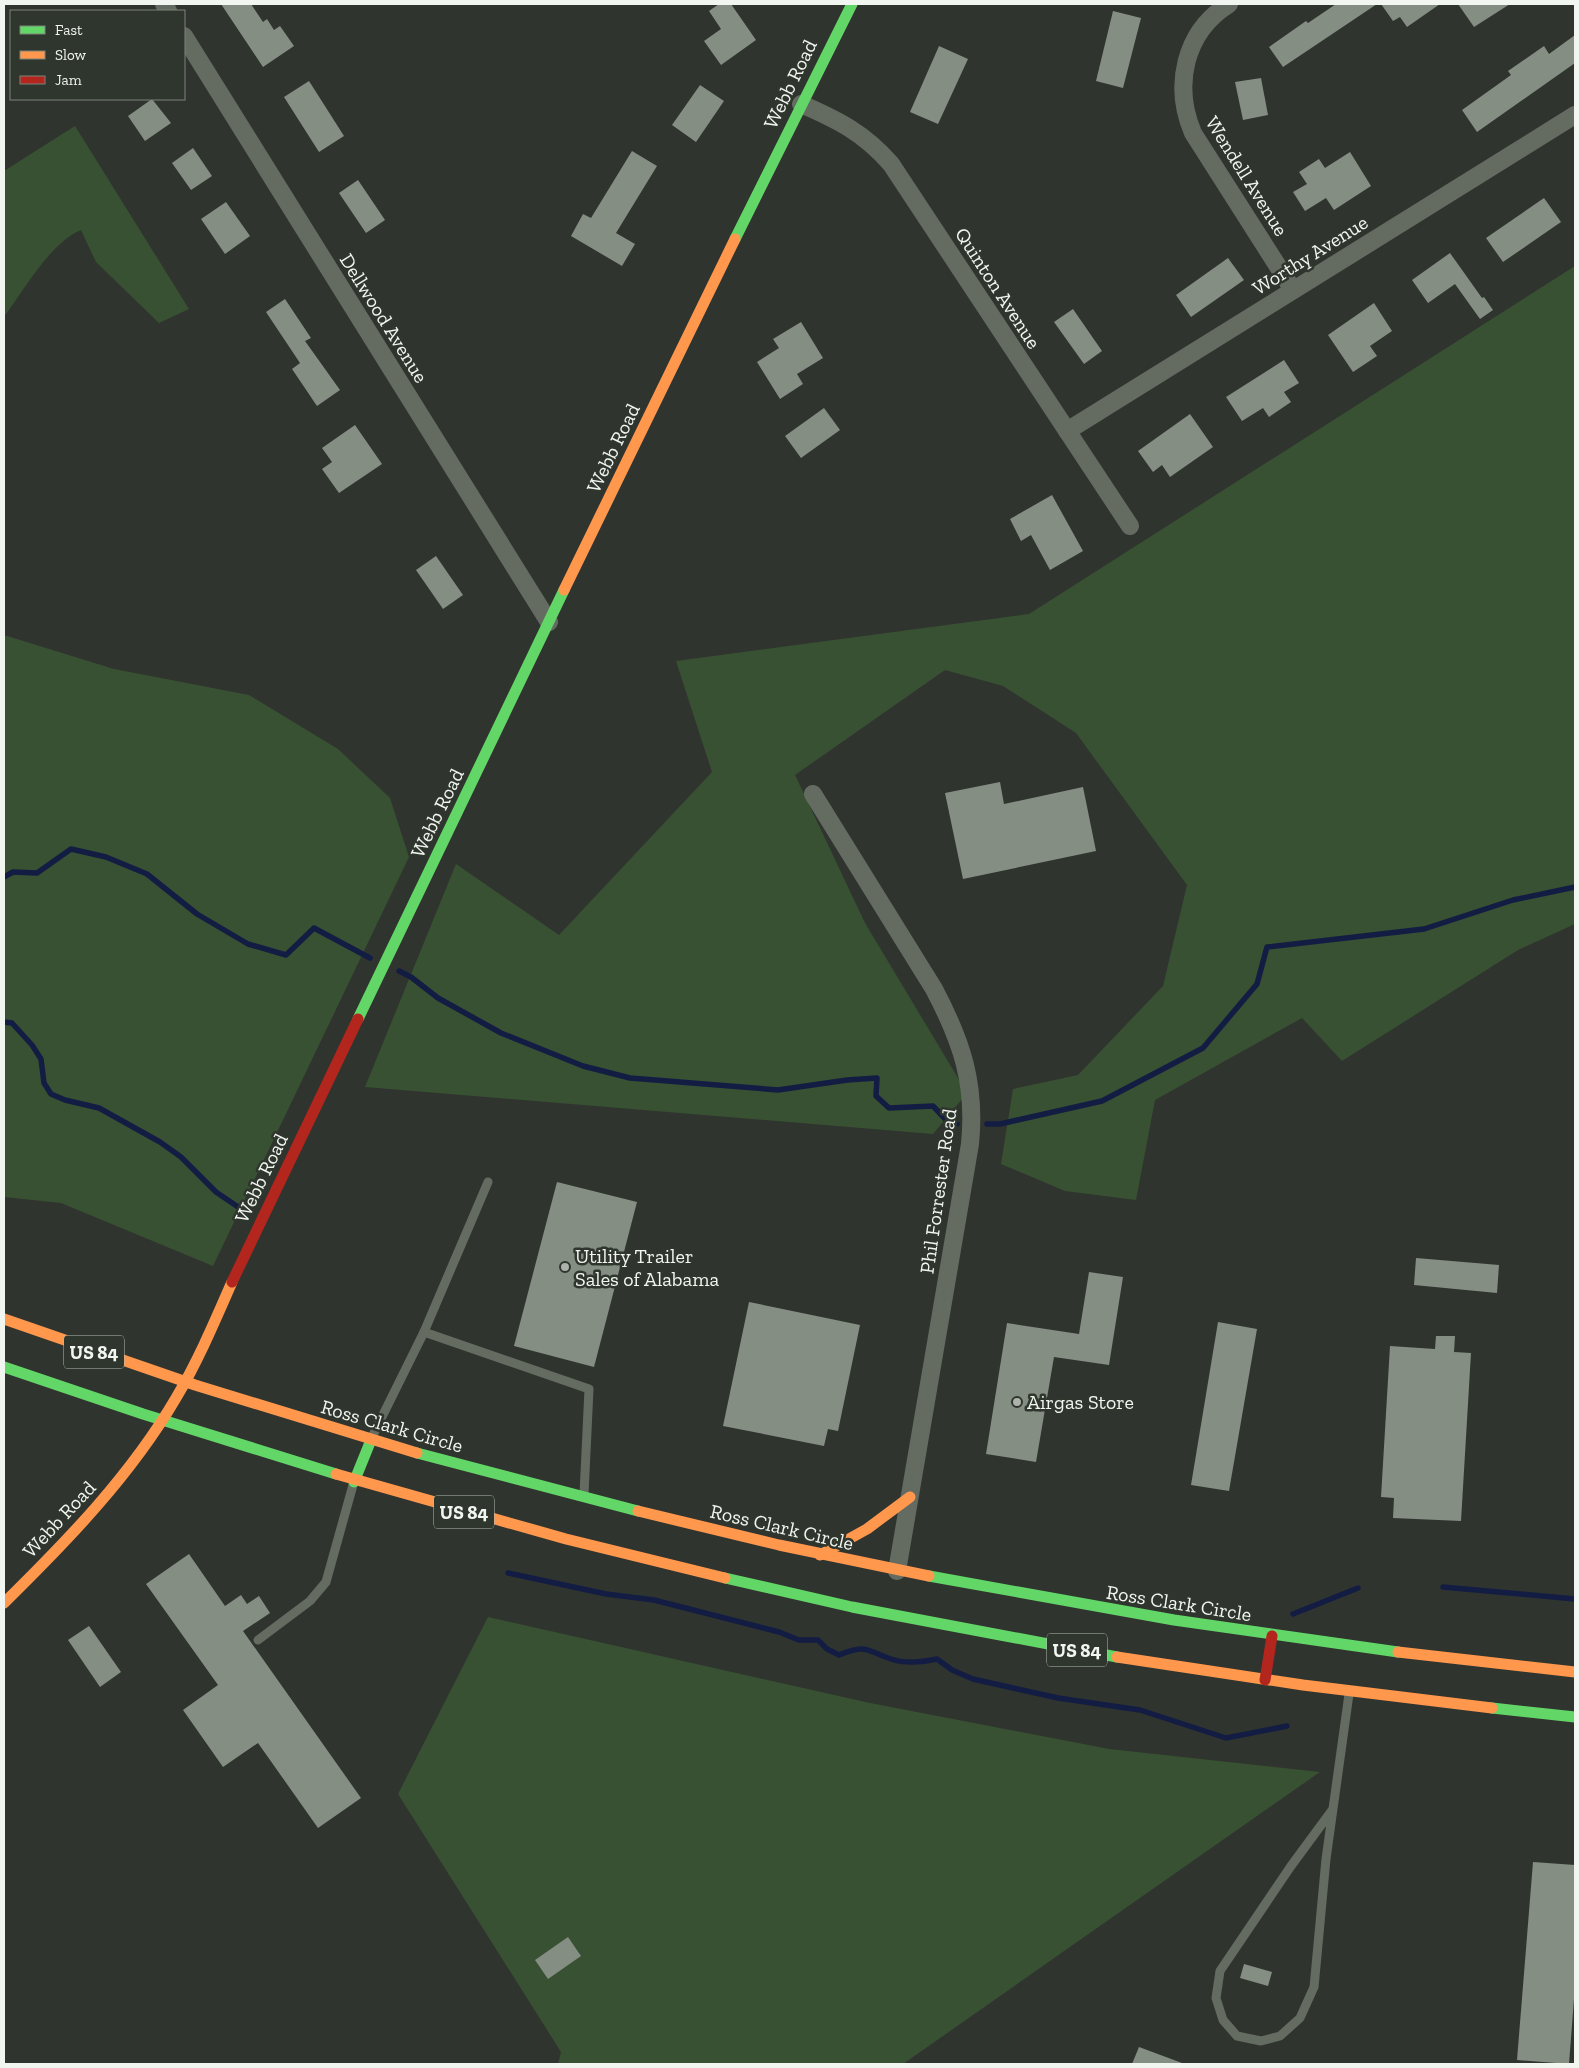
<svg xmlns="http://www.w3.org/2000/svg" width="1579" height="2068" font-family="'Zilla Slab',serif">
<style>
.green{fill:#385132}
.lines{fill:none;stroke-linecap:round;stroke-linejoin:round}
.stream{stroke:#131d43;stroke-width:5.5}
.building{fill:#858e83}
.lane{stroke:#646c61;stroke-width:9}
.street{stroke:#646c61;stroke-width:18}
.fast{stroke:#63d668;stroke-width:11}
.slow{stroke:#ff974d;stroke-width:11}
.jam{stroke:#b3261e;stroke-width:11}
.poi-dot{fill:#adb2ac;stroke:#2f362d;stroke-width:2}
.labels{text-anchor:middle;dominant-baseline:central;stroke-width:5;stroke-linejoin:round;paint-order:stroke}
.shield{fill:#2f362d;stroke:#b7bcb6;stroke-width:1}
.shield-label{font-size:19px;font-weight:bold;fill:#f1f6f0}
.street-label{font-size:20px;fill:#f1f6f0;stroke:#2f362d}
.poi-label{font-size:20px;fill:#f1f6f0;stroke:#2f362d;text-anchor:start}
</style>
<rect width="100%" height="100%" fill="#30342f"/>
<g class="green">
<path d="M 75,126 L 189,309 L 159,323 L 96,262 L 81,230 C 50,243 24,290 4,317 L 4,171 Z"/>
<polygon points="1575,266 1575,924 1518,950 1342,1061 1302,1018 1155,1100 1136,1200 1065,1191 1001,1164 1013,1089 1078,1075 1163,986 1187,885 1076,733 1003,686 945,670 795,775 865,923 967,1093 933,1134 365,1087 456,864 559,935 712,772 676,661 1029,614"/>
<polygon points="4,635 114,669 249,695 338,749 390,798 409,857 213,1266 61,1203 4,1197"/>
<polygon points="488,1617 870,1703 1109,1749 1320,1772 903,2064 558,2064 561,2052 398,1794"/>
</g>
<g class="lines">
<g class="stream">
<polyline points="4,877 13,872 37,873 71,849 106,857 147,874 197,914 248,944 286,955 314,928 370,958"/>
<polyline points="399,971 411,977 438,998 501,1033 583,1066 630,1078 778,1090 847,1080 877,1078 876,1096 889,1108 933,1106 950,1124 957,1124"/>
<polyline points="4,1022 12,1023 32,1045 41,1059 44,1083 51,1094 65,1100 99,1108 160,1142 181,1157 216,1192 247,1213"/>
<polyline points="987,1124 1000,1124 1102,1101 1203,1048 1257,984 1267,947 1424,929 1513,900 1575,887"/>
<path d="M 508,1573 L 606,1594 L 654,1600 L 779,1632 L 799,1640 L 818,1640 L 827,1649 L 839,1655 C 868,1643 866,1651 891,1659 C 906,1664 921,1662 937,1659 L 952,1670 L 973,1679 L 1058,1698 L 1140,1710 L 1226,1738 L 1287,1726"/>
<polyline points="1443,1587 1575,1599"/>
<polyline points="1293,1614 1358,1588"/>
</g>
</g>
<g class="building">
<polygon points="221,4 251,4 263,22 267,19 274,30 280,26 294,46 263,67"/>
<polygon points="719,4 731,4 756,40 721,65 704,41 721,29 709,11"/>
<polygon points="1336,4 1377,4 1283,67 1269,47 1306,21 1308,23"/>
<polygon points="1381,4 1440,4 1407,27 1400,17 1393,21"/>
<polygon points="1458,4 1510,4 1474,27"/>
<polygon points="1113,11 1141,18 1123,88 1096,81"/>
<polygon points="1575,35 1575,63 1477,132 1462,110 1511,75 1508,71 1544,46 1549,54"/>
<polygon points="939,46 968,59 938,124 910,112"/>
<polygon points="1261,78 1268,115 1243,120 1235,82"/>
<polygon points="309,81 344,136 319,152 284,97"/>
<polygon points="700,85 724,101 696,142 672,125"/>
<polygon points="152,99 171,123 145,141 128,116"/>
<polygon points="193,148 212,176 191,190 172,163"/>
<polygon points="632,151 657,166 616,233 635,244 622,266 571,236 583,214 591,218"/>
<polygon points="1350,152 1371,186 1334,210 1326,198 1305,211 1293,192 1307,184 1299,172 1319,159 1325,168"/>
<polygon points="358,180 385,220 366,233 339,193"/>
<polygon points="1544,198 1561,222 1503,262 1486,238"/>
<polygon points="226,202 250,236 225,254 201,219"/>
<polygon points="1450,253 1482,298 1484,297 1493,310 1480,319 1455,284 1428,303 1412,280"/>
<polygon points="1228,258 1244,280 1191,317 1176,295"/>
<polygon points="285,299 311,338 305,341 340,390 317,406 292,369 300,363 266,312"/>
<polygon points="1374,303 1392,331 1370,346 1377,356 1353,372 1328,335"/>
<polygon points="1073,309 1102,351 1084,364 1054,322"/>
<polygon points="801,322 823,358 797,374 803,384 780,399 757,362 779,348 773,339"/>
<polygon points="1284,360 1299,383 1284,392 1291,402 1269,417 1263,408 1242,421 1226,397"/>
<polygon points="824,408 840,430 801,458 785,436"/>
<polygon points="1190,414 1213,447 1170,477 1162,465 1153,472 1138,451"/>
<polygon points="355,425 382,464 339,493 322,469 332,462 322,448"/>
<polygon points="1052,495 1083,551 1050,570 1031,535 1021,541 1010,519"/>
<polygon points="436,556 463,595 443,609 416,570"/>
<polygon points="1000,782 1004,804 1083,787 1096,851 963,879 945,793"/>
<polygon points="557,1182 637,1202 594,1367 514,1346"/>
<polygon points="1416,1258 1499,1265 1497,1293 1414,1285"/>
<polygon points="1089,1272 1123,1277 1109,1365 1054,1357 1036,1462 986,1454 1007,1323 1079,1334"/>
<polygon points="749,1302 860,1325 838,1431 828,1429 824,1446 723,1426"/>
<polygon points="1218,1322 1257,1329 1229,1491 1191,1485"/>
<polygon points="1436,1336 1455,1336 1454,1352 1471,1353 1461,1521 1393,1518 1394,1498 1381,1497 1390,1346 1435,1349"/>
<polygon points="189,1554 225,1606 241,1595 247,1604 259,1596 270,1613 243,1631 361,1798 318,1828 258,1743 223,1767 183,1710 218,1685 146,1584"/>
<polygon points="89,1626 121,1672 100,1687 68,1640"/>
<polygon points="1533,1862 1575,1865 1575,1986 1569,2064 1517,2060"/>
<polygon points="568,1937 581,1956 548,1979 535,1960"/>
<polygon points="1244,1964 1272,1972 1268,1986 1240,1978"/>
<polygon points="1139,2047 1182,2063 1182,2064 1132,2064"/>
</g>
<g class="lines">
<g class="lane">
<polyline points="424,1332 589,1389 584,1494"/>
<polyline points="372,1437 424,1332 488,1182"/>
<polyline points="258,1640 310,1601 326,1582 353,1485"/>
<polyline points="1333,1809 1291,1866 1220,1971 1216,1998 1223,2020 1237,2036 1261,2041 1280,2036 1300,2018 1314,1987 1326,1859 1349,1694"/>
</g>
<g class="street">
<polyline points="164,4 168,11"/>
<path d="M 1229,4 C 1184,32 1173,86 1193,133 L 1293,290"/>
<polyline points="184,36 549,622"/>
<path d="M 801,104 C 838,120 864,133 891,164 L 1130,526"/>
<polyline points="1067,431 1575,115"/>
<path d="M 813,794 L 934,989 C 962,1042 976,1084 970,1144 L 897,1571"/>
</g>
<g class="fast">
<polyline points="735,239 852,4"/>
<polyline points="358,1019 564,590"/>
<polyline points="4,1367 143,1414 336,1474"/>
<polyline points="417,1453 638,1511"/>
<polyline points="354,1482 371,1440"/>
<polyline points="929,1576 1174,1620 1398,1652"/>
<polyline points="725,1578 852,1607 1117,1657"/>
<polyline points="1492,1708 1575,1717"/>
</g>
<g class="slow">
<polyline points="564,590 735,239"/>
<polyline points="4,1319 195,1385 417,1453"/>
<polyline points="336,1474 566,1539 725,1578"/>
<polyline points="638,1511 779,1545 929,1576"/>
<polyline points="820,1555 867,1529 910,1497"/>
<path d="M 4,1603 C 68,1540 131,1475 176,1398 C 198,1361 215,1321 232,1282"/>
<polyline points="1398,1652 1575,1672"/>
<polyline points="1117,1657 1303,1685 1492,1708"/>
</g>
<g class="jam">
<polyline points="232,1282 358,1019"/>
<polyline points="1265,1680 1272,1636"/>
</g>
</g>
<g class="poi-dot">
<circle cx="565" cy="1267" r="5"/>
<circle cx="1017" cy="1402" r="5"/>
</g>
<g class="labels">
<g class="shield">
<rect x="64" y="1335.5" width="60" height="33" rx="4"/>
<rect x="434" y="1495.5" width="60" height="33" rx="4"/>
<rect x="1047" y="1633.5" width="60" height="33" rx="4"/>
</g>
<g class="shield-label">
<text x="94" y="1352">US 84</text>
<text x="464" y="1512">US 84</text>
<text x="1077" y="1650">US 84</text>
</g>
<g class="street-label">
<text transform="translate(790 84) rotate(-64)">Webb Road</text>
<text transform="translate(1247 176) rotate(58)">Wendell Avenue</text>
<text transform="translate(1310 255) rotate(-32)">Worthy Avenue</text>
<text transform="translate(998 288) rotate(57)">Quinton Avenue</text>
<text transform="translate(384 318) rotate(58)">Dellwood Avenue</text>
<text transform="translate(613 448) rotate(-64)">Webb Road</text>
<text transform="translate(437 813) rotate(-64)">Webb Road</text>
<text transform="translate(261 1178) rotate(-64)">Webb Road</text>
<text transform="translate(938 1191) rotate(-82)">Phil Forrester Road</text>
<text transform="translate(392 1426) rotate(16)">Ross Clark Circle</text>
<text transform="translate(59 1519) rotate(-47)">Webb Road</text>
<text transform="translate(782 1527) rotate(13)">Ross Clark Circle</text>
<text transform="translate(1179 1603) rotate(9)">Ross Clark Circle</text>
</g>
<g class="poi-label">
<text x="575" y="1256">Utility Trailer<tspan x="575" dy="23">Sales of Alabama</tspan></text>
<text x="1027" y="1402">Airgas Store</text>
</g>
</g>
<rect width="1579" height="2068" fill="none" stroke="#f1f6f0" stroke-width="10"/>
<rect x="10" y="10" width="175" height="90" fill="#2f362d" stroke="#7d837b"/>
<rect x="20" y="26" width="25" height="8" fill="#63d668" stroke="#7d837b"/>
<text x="55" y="35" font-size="15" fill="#f1f6f0">Fast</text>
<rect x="20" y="51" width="25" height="8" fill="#ff974d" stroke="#7d837b"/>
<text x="55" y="60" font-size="15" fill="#f1f6f0">Slow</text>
<rect x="20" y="76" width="25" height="8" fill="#b3261e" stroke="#7d837b"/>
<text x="55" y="85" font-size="15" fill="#f1f6f0">Jam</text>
</svg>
